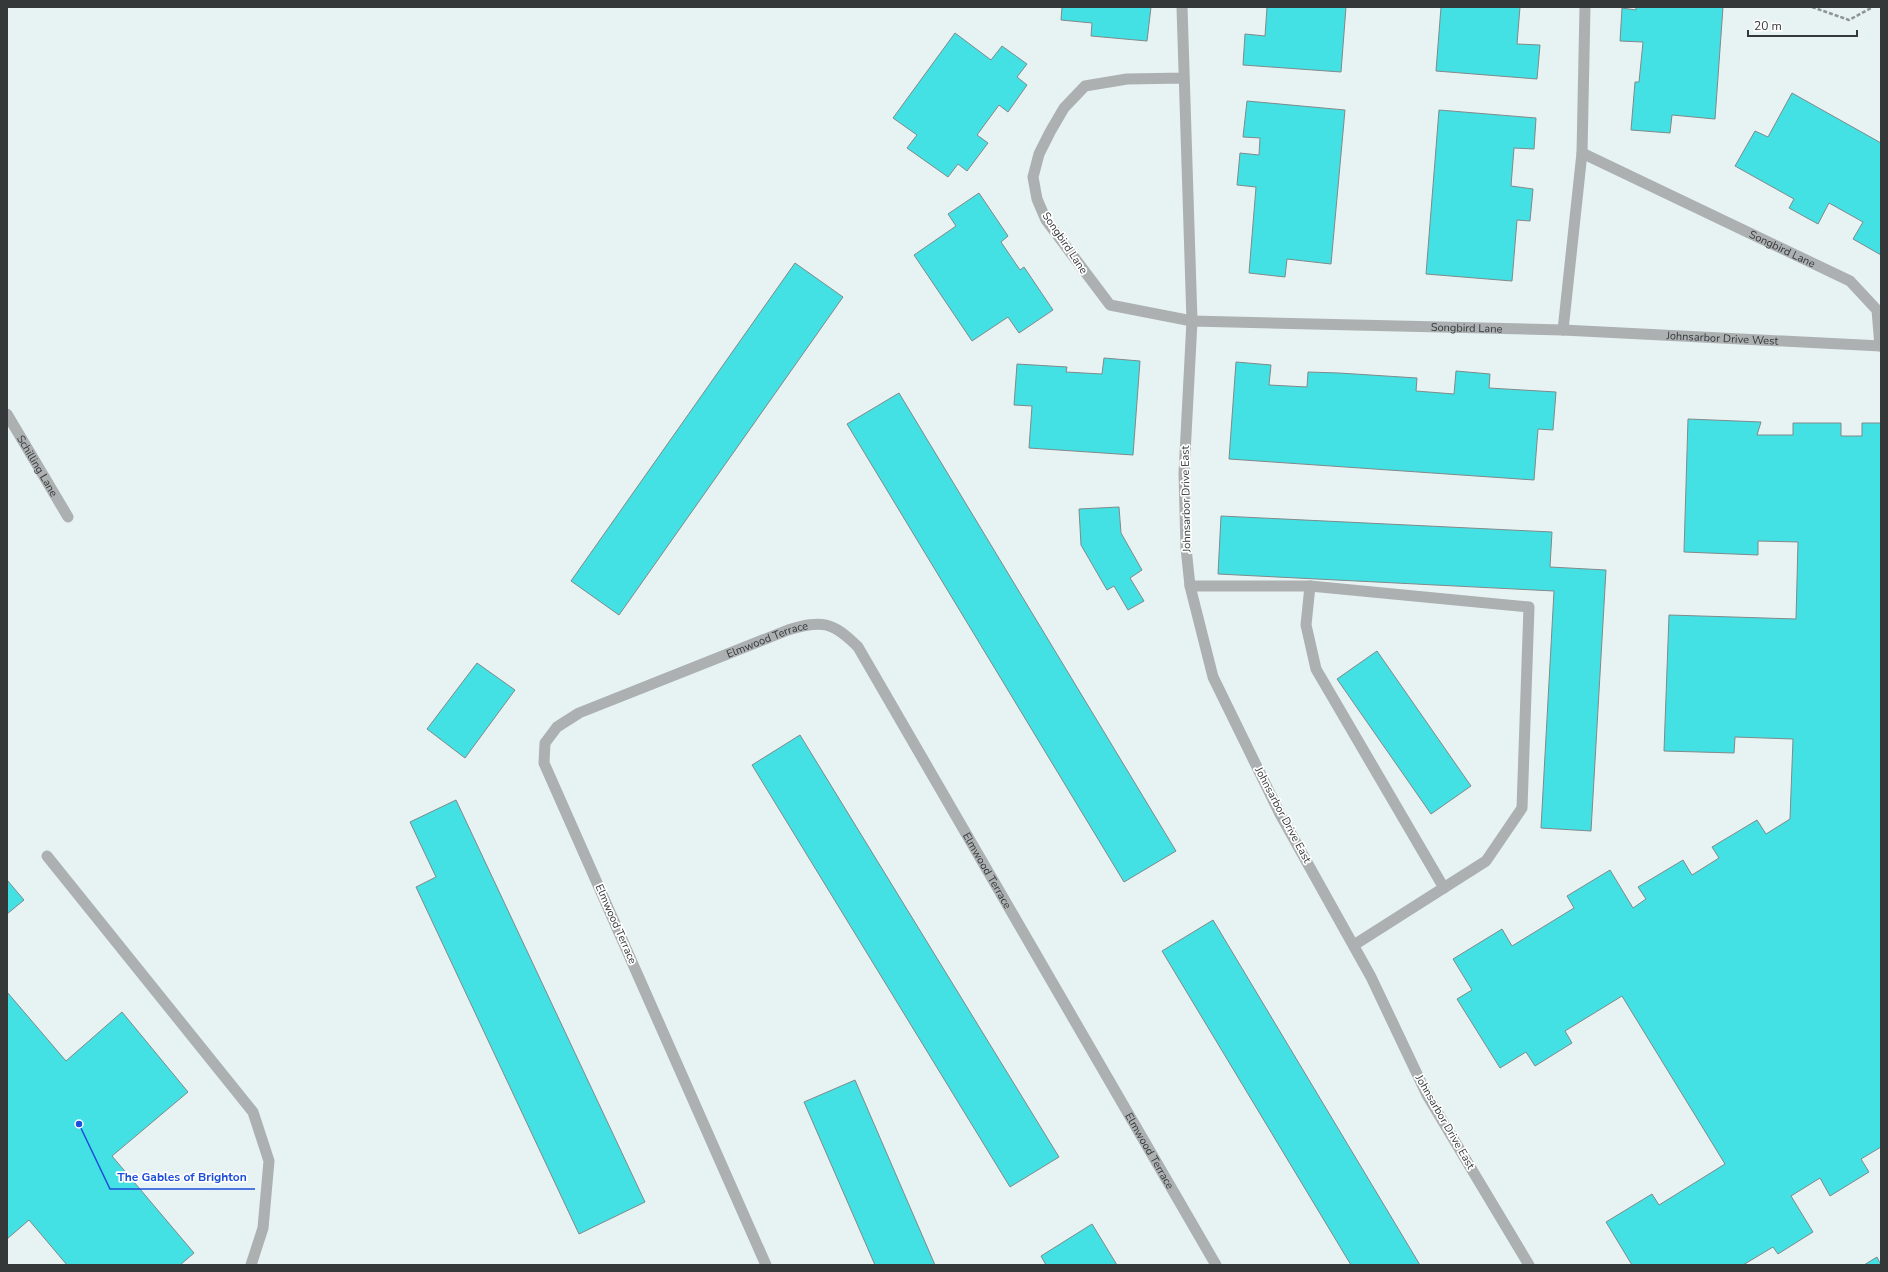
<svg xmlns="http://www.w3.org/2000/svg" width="1888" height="1272" font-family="'Nunito Sans',sans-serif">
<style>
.building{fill:#43e0e4;stroke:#808a8a}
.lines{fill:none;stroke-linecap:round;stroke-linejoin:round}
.path{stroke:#8d9595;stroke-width:2.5;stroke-dasharray:4 2;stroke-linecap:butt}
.service{stroke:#acb0b0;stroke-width:11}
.minor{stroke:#acb0b0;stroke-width:11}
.labels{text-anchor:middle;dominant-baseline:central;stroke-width:3.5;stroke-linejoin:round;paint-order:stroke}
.street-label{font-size:11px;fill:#343838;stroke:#fff}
.leader{fill:none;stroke:#1d4ed8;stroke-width:1.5}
.callout-dot{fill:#1d4ed8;stroke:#fff;stroke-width:1.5}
.callout-label{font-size:12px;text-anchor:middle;font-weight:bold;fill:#1d4ed8;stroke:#fff;stroke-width:3.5;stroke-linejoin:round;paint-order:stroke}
</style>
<rect width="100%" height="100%" fill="#e7f2f2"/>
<g class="building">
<polygon points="1062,7 1151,7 1147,41 1091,36 1092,23 1061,20"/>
<polygon points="1267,7 1346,7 1341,72 1243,65 1245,34 1265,36"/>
<polygon points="1441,7 1520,7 1517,44 1540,45 1537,79 1436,71"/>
<polygon points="1636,7 1723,7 1715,119 1672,115 1670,133 1631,130 1635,82 1639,82 1643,42 1620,41 1622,8 1636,10"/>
<polygon points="955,33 991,60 1002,46 1027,64 1017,77 1027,85 1008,112 999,105 977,135 988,143 967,171 958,164 948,177 907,148 917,135 893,118"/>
<polygon points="1792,93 1881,143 1881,255 1853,239 1863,222 1829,203 1818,224 1789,208 1794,199 1735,166 1755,131 1768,137"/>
<polygon points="1247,101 1345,110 1331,264 1287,259 1285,277 1249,273 1256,187 1237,185 1240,153 1259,155 1260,138 1243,137"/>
<polygon points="1439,110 1536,118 1534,149 1514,148 1511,186 1533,189 1530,221 1517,220 1512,281 1426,274"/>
<polygon points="979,193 1008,236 1001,242 1020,270 1024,267 1053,310 1019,333 1008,317 972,341 914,255 956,226 948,214"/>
<polygon points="795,263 843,297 619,615 571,581"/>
<polygon points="1104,358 1140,361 1133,455 1029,448 1032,406 1014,405 1017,364 1067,367 1066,372 1102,374"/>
<polygon points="1236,362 1271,365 1269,385 1307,387 1308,372 1339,373 1417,378 1416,391 1454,394 1456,371 1490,374 1489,388 1556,392 1553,430 1538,429 1534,480 1229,459"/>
<polygon points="899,393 1176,851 1124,882 847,424"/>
<polygon points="1688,419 1761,422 1757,435 1793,435 1793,423 1841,423 1841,436 1862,436 1862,423 1881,423 1881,1147 1861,1159 1869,1172 1830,1196 1820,1178 1791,1196 1813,1232 1778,1254 1773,1247 1743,1265 1632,1265 1606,1222 1652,1194 1659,1205 1725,1164 1622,996 1565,1031 1572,1043 1535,1066 1526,1052 1500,1068 1457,999 1472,990 1453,959 1502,929 1512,946 1574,908 1567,896 1610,870 1633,908 1646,899 1638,887 1683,860 1692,875 1719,858 1712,847 1757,820 1766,834 1790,819 1793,739 1735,737 1734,753 1664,751 1669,615 1796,619 1798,542 1758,541 1758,555 1684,552"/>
<polygon points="1119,507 1121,533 1142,570 1130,578 1144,601 1128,610 1114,586 1107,590 1081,545 1079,509"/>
<polygon points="1221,516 1552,532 1550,567 1606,570 1591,831 1541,828 1554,591 1218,574"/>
<polygon points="1377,651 1471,786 1431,814 1337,679"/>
<polygon points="477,663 515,690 465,758 427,729"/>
<polygon points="800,735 1059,1157 1010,1187 752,765"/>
<polygon points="456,800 645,1202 579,1234 416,887 436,877 410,822"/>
<polygon points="7,880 24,900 7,914"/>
<polygon points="1213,920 1420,1265 1351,1265 1162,951"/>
<polygon points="7,992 66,1061 122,1012 188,1092 112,1156 194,1253 180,1265 67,1265 29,1220 7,1239"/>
<polygon points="855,1080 935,1265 875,1265 804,1102"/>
<polygon points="1092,1224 1117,1265 1046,1265 1041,1256"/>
<polygon points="1877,1257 1881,1265 1864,1265"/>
</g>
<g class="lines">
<polyline class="path" points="1812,7 1849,20 1873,7"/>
<g class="service">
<polyline points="1190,586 1310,586 1529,607 1522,808 1486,861 1354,945"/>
<polyline points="1310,586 1306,625 1316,669 1444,888"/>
<polyline points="47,856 253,1112 269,1161 263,1228 251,1265"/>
<path id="s1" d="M 766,1265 L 544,763 L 545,743 L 557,727 L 579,713 L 788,630 C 822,620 832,621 858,647 L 1216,1265"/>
</g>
<g class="minor">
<polyline points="1182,7 1192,321 1110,305 1046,220 1037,199 1033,177 1039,154 1050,132 1064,108 1085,86 1127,79 1184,78"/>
<path id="s2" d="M 1582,153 L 1850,281 L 1877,310 L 1880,346"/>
<polyline points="1563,330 1582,153 1585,7"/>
<path id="s3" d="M 7,414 L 68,517"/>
<path id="s4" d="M 1529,1265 L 1427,1095 L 1371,977 L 1280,814 L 1213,677 L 1190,586 L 1186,548 L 1184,473 L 1192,321 L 1563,330 L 1881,346"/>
</g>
</g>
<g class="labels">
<g class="street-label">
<text transform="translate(1065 243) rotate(56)">Songbird Lane</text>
<text stroke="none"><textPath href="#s2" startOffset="222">Songbird Lane</textPath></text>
<text stroke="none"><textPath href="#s4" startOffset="1302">Songbird Lane</textPath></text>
<text stroke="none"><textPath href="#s4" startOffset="1558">Johnsarbor Drive West</textPath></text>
<text stroke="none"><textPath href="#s3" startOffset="60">Schilling Lane</textPath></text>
<text transform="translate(1186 499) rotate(-91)">Johnsarbor Drive East</text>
<text stroke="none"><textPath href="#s1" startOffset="817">Elmwood Terrace</textPath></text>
<text transform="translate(1283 815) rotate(62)">Johnsarbor Drive East</text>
<text stroke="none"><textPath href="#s1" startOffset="1176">Elmwood Terrace</textPath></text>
<text transform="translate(616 924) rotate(66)">Elmwood Terrace</text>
<text transform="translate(1445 1122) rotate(60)">Johnsarbor Drive East</text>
<text stroke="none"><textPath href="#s1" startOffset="1500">Elmwood Terrace</textPath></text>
</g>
</g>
<path class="leader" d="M79 1124L110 1189H255"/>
<circle class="callout-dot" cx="79" cy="1124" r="4"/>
<g class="callout-label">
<text x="182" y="1181">The Gables of Brighton</text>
</g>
<rect width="1888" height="1272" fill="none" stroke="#343838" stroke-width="16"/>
<path d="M1748 30v6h109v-6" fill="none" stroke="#343838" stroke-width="2"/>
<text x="1754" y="30" font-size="12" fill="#343838" stroke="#ffffff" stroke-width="3" paint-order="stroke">20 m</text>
</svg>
